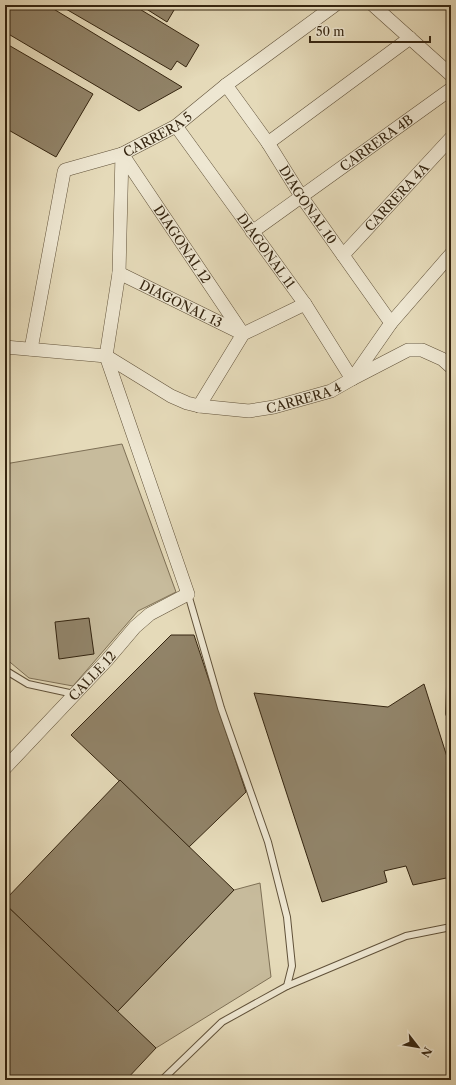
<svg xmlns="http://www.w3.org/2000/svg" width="456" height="1085" font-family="'Libre Caslon Text',serif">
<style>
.green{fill:#c7bb9c;stroke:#7e7056}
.building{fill:#918368;stroke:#352510}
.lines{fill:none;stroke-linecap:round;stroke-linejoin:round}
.service-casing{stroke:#61523a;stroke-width:8}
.minor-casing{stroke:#61523a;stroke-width:14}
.service{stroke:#eee7d2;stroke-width:6}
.minor{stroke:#eee7d2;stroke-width:13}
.labels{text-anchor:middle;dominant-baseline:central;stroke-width:3;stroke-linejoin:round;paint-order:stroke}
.street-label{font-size:13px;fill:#352510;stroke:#eee7d2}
</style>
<rect width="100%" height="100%" fill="#e5dab9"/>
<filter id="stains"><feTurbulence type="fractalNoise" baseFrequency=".005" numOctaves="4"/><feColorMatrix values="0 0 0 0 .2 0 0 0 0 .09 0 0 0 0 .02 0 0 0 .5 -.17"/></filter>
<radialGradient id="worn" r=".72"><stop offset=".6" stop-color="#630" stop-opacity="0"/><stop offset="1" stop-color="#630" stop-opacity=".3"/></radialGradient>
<g class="green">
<polygon points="122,444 176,592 138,611 73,686 29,678 5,658 5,464"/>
<polygon points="260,883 271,977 156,1048 117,1012 234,890"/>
</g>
<g class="building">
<polygon points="5,5 47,5 182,87 139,111 5,32"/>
<polygon points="59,5 133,5 199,45 186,67 177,61 171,70"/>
<polygon points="140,5 177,5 167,22"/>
<polygon points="5,43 93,94 56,157 5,128"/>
<polygon points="89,618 94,654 59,659 55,622"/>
<polygon points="171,635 194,635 246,792 189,847 71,735"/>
<polygon points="424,684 448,760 451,759 451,877 413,885 406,866 384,871 387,882 322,902 254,693 388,707"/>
<polygon points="120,780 234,890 117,1012 5,904 5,900"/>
<polygon points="5,904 156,1048 126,1080 85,1080 82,1077 76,1080 5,1080"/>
</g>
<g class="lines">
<defs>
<g id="service">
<polyline points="5,670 28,684 74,694"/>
<polyline points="449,713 450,687 451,685"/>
<polyline points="287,986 406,936 451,927"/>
<polyline points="162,1080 222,1022 287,986 292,966 287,917 268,842 221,708 188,594"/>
</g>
<g id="minor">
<polyline points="373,5 451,75"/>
<path id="s1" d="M 226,85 L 268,143 L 301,196 L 391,323"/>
<path id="s2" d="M 176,126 L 305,304 L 352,379 L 408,350 L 422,350 L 442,359 L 451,367"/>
<polyline points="268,143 410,38"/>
<path id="s3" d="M 252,232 L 451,89"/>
<path id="s4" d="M 343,255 L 451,138"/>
<path id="s5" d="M 119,273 L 241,333"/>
<path id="s6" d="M 5,347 L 106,356 L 171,396 L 187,403 L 199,406 L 249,411 L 274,407 L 331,391 L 352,379 L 391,323 L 451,254"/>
<path id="s7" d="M 31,349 L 64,172 L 65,170 L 122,154 L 243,334"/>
<polyline points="199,406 243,334 305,304"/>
<path id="s8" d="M 5,768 L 107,660 L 135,627 L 150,614 L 188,594 L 106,356 L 119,273 L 122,154 L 176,126 L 226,85 L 335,5"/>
</g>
</defs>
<use href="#service" class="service-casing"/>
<use href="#minor" class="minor-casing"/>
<use href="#service" class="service"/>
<use href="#minor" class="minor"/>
</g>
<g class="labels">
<g class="street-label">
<text stroke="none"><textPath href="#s8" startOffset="750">CARRERA 5</textPath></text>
<text stroke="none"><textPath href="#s3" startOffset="153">CARRERA 4B</textPath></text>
<text stroke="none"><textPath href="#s4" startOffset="79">CARRERA 4A</textPath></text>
<text stroke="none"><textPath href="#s1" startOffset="145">DIAGONAL 10</textPath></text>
<text stroke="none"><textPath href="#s7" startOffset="350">DIAGONAL 12</textPath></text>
<text stroke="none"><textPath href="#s2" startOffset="154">DIAGONAL 11</textPath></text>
<text stroke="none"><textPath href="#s5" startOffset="69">DIAGONAL 13</textPath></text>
<text stroke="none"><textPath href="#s6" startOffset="314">CARRERA 4</textPath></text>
<text stroke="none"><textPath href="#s8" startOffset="127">CALLE 12</textPath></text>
</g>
</g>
<rect width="456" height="1085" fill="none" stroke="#e5dab9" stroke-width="20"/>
<rect x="6" y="6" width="444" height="1073" fill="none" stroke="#352510" stroke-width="2"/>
<rect x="10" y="10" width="436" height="1065" fill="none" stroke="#352510"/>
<g transform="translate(418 1047) rotate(121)" stroke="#eee7d2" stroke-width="3" paint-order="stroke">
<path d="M0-3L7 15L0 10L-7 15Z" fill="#352510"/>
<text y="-6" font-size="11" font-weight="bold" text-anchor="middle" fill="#352510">N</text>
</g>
<path d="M310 36v6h120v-6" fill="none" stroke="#352510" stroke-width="2"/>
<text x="316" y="36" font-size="12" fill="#352510" stroke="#eee7d2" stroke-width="3" paint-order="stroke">50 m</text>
<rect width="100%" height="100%" filter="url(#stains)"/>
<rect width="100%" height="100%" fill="url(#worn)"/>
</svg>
